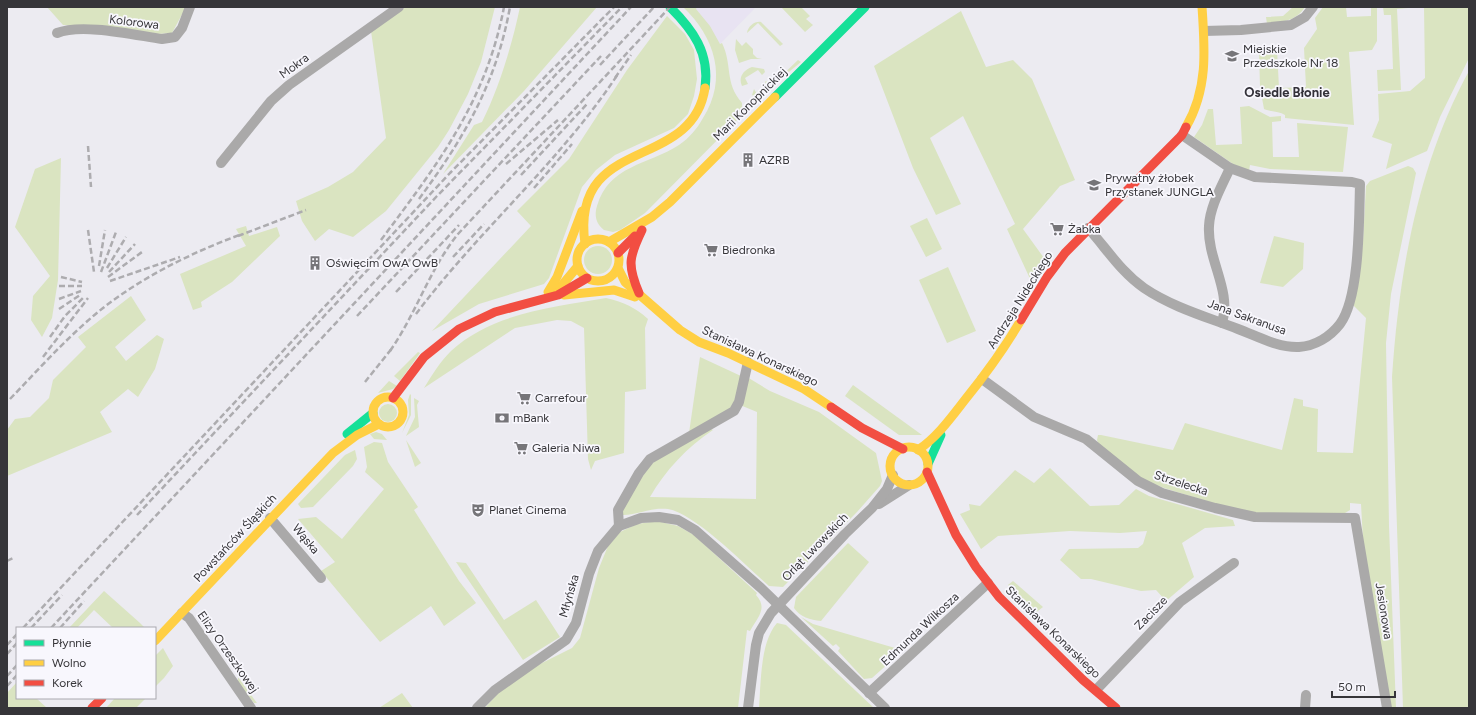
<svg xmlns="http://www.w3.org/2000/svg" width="1476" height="715" font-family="Figtree,sans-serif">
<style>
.industrial{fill:#e8e3f2}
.green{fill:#dae4c1}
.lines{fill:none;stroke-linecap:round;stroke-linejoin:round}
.street{stroke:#aaa9a9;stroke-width:10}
.fast{stroke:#16e098;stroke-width:9}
.slow{stroke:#ffcf43;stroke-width:9}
.jam{stroke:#f24e42;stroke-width:9}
.rail{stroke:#adacaf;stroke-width:2.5;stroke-dasharray:6 3;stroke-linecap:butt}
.labels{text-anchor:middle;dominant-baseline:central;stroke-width:3.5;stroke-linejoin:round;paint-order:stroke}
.street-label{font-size:12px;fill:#363539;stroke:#f8f7fd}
.poi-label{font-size:12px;fill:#363539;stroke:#f8f7fd;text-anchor:start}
.neighbourhood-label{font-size:13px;font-weight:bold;fill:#333139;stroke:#f8f7fd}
</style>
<rect width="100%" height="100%" fill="#ecebf1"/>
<polygon class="industrial" points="697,7 756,7 720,44 695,9"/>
<g class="green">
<polygon points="47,7 186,7 172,33 158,34 94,26 63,25"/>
<polygon points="406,7 495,7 481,62 468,94 449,130 438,147 386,211 353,237 329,229 315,241 302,221 296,201 328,187 353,172 386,138 371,31"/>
<path d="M 520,7 L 597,7 L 524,91 L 443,174 L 474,125 L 482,122 C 499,88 512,45 520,7 Z"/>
<path d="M 683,7 L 697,7 L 696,9 L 710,26 L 720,44 L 722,43 C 733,66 724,82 742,103 L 742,115 L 645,213 L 620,230 L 613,232 L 604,230 C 596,224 594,215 597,206 C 609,165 648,165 679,145 C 689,138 697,129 703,118 C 728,79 715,37 683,7 Z"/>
<polygon points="781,7 801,7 810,16 806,19 813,25 805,32"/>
<path d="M 1293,7 L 1305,7 C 1296,21 1283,22 1267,24 L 1266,17 L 1283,16 Z"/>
<path d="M 1323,7 L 1346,7 L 1347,17 L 1371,16 L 1371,7 L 1377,7 L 1377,41 L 1372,50 L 1349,52 L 1354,125 L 1285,118 L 1285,115 C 1279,111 1271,112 1264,109 L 1260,87 L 1259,50 L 1277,49 L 1279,88 L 1306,87 L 1304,48 L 1317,29 L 1315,18 Z"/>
<polygon points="1383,7 1419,7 1397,9 1401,90 1378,91 1377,70 1393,69 1391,15 1384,15"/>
<polygon points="1424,7 1469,7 1469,58 1440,117 1427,151 1386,169 1392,144 1372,137 1379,120 1378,94 1410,91 1425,78"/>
<polygon points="961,11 986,67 1013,60 1032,79 1075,180 1060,186 1023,229 1044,258 1043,269 1032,283 1007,229 1015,224 963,116 930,138 961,204 936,215 913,168 874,66"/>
<polygon points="667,16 685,34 694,50 697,79 694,96 688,114 674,128 615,155 596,170 582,187 549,278 544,284 479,304 432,331 531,226 517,211 569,159 627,70"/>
<path d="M 761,22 L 783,44 L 780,46 L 758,23 L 747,33 C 748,26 755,21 761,22 Z"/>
<polygon points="736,39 742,46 746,42 753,49 753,54 757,58 762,59 751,59 739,63 735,50"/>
<polygon points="798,60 801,62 762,94 756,97 752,95 754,89 757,94 768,88 765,82 766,81 771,86"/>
<path d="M 752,67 L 764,69 L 765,72 L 762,75 L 758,70 L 745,78 L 748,84 L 742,86 C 738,78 743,70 752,67 Z"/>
<path d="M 1469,71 L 1469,708 L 1403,708 L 1392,377 C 1399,272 1418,164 1469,71 Z"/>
<polygon points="1249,106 1270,117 1281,116 1281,121 1272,122 1273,157 1299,157 1297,123 1348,127 1343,172 1270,169 1250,165 1249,171 1233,164 1194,137 1202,125 1208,109 1213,109 1216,145 1242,144 1240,107"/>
<polygon points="61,158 58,280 52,318 42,337 31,320 33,296 50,276 15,227 35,169"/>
<polygon points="1408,166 1413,168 1416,173 1391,294 1386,343 1389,526 1396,708 1391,708 1363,540 1361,504 1350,503 1350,510 1345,513 1265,514 1239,511 1167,489 1143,480 1099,446 1097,440 1098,435 1101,435 1173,450 1185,423 1282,450 1294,398 1303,400 1303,406 1318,409 1317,452 1353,453 1366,318 1353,305 1363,241 1366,186 1370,181"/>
<polygon points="927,218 942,249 926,257 910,226"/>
<polygon points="246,226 249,236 277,227 280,236 232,282 201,302 202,307 193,310 180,274 246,246 236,229"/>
<polygon points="1274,236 1304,243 1303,269 1283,287 1260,283"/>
<circle cx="598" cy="260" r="14"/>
<polygon points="948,267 976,331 947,343 919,280"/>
<polygon points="131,296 146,320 115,347 126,361 157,335 164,339 155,369 138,397 128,389 100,412 112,432 7,476 7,430 15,419 30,417 49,398 53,380 86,347 78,337"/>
<path d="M 606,298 C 623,302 635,307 648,319 L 645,328 L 646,389 L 625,392 L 624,453 L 595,461 L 591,470 L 588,459 L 584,328 L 571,321 L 557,320 L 515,328 L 424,388 C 432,375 440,362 451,351 C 492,313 554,307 606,298 Z"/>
<polygon points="418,352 420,353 400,381 394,376"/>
<polygon points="700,357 741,376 735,401 729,412 689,433"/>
<path d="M 747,377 L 770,391 L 819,412 L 876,453 L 882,481 L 880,486 L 857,512 L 783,587 L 769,586 C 746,566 696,514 668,509 C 650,507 638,515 623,515 L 622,509 L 627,499 L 649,466 L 659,458 L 711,429 L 713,430 C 687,447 665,471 650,497 L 756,499 L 757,412 L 740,405 Z"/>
<polygon points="389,381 397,386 393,389 378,393"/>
<polygon points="853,385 922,435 899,435 845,396"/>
<polygon points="410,394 411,395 411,415 402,433 409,415 408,400"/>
<polygon points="414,398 419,401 417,405 419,427 406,436 415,417"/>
<circle cx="388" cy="413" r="9"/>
<polygon points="376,432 382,434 387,440 374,439 370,434"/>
<polygon points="406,440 421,463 415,467"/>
<polygon points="374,442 382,443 388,462 418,507 414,510 459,581 476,603 444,626 431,606 380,642 321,571 335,562 298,519 316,517 342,539 384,489 365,472 367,467 364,447"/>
<polygon points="355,450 357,459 353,466 313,507 301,508 298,504 345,455"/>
<polygon points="1050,468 1090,506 1119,505 1136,489 1149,496 1233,520 1235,526 1205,528 1182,543 1194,577 1166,601 1156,590 1141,591 1091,579 1081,579 1060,560 1069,549 1138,548 1143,544 1147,531 1120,533 1070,531 998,536 981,549 960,514 970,510 969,504 980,506 1015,470 1034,483"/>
<path d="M 657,521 L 678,526 L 694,535 L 757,593 L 756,595 C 768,608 758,617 750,631 L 747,630 L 738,708 L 485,708 L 498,693 L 532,668 L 572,648 L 580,638 L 599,568 L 608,546 L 620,532 L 637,524 Z"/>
<path d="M 848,543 L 869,562 L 821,621 C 810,620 800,617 794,608 L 796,597 Z"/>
<polygon points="456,562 466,563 504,620 536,600 560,637 523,660"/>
<polygon points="1013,581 1043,607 1034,614 1008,585"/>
<polygon points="104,591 140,623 145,628 113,628 94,610 77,628 69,628"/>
<polygon points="801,617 813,624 895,648 899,654 872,678 864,679 838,651 840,648 836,644 833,646"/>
<path d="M 777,623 L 786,625 L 874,708 L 759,708 C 761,683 760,642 777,623 Z"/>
<polygon points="163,648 173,666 164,678 155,687 155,656"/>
<polygon points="238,677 257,703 254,703 238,683"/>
<polygon points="17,682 17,698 36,698 47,708 7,708 7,693"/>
<polygon points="402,693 413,708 379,708"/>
<polygon points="115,698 146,698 136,708 106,708"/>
</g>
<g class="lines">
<g class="street">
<polyline points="1204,31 1241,30 1291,25 1305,17 1313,7"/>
<path d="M 57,33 C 82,23 134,35 162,39 L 175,37 L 182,28 L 190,7"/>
<path d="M 1182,135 L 1230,168 C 1222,186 1210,206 1209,226 C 1207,260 1232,290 1222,323"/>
<polyline points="221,163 271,101 289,85 399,7"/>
<path d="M 1088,228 C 1107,249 1120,271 1144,288 C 1172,307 1207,317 1238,329 C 1257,336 1278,348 1299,347 C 1315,346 1330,337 1340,324 C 1360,297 1359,219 1360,184 L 1352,182 L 1255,177 L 1230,168"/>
<polyline points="982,379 1034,417 1086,439 1138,481 1162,493 1215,508 1255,517 1355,518 1387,708"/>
<polyline points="879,504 909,485"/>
<polyline points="270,518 321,578"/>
<polyline points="619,526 618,510 639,473 650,459 734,411 739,402 748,362"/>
<polyline points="182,613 189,618 251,708"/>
<polyline points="1096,690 1180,602 1234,563"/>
<polyline points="869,693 988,583"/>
<polyline points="477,708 495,690 566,640 576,623 589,574 598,551 619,526 641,518 659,517 678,520 695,530 761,588 885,708"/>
<polyline points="748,708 756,645 759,633 771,613 845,534 872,508 887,489 893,475"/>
<polyline points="1305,708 1306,695"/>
</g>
<g class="fast">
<path d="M 670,7 C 693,30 710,53 705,88"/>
<polyline points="775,97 865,7"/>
<polyline points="347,434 373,413"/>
<polyline points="928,464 941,435"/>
</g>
<g class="slow">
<path d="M 1186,127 C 1208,89 1205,50 1202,7"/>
<circle cx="598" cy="260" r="21"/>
<polyline points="609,242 652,217 670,202 775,97"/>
<path d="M 585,244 C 570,133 692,173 705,88"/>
<polyline points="618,268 625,282 680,330 699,342 728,353 804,389 831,407"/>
<polyline points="553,290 563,284 578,266"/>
<polyline points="548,292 557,277 582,211"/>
<polyline points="564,295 614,290 635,297"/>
<circle cx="388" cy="412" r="15"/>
<circle cx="909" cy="466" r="19"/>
<path d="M 918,450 C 937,437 950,419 964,401 C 985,375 1004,349 1021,320"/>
<polyline points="155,641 333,453 357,435 379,424"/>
</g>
<g class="jam">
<polyline points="618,253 635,236"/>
<path d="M 639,293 C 627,265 629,257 642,230"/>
<polyline points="1021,320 1047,277 1065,253 1182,135 1186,127"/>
<polyline points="393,398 424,357 459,329 495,312 558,295 587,278"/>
<polyline points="831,407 862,428 903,449"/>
<polyline points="927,472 956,535 976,567 999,597 1083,680 1116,708"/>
<polyline points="92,708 102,698"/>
</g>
<g class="rail">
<polyline points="600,65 654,7"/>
<polyline points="615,78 631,55"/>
<polyline points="88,146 91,187"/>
<polyline points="506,164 558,120"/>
<polyline points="521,175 587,104"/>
<polyline points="534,188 572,144"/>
<path d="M 419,199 C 464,138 496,84 510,7"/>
<polyline points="88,230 94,272"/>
<polyline points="238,236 306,210"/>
<path d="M 381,240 C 437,165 486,102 504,7"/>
<polyline points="453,257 484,224"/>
<polyline points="99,266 105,230"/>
<polyline points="107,268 126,237"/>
<polyline points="101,272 116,232"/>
<polyline points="109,272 135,244"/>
<polyline points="61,277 82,282"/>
<polyline points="108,277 142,252"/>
<polyline points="110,281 180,257"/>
<polyline points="59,286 82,286"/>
<polyline points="396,292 459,225"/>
<polyline points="59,299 81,291"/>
<polyline points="59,309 80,295"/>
<path d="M 416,314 C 479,230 560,162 618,74"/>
<polyline points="357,316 601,56"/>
<polyline points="50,337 65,316 83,298"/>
<path d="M 390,351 C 416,314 429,270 458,234 L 670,7"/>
<polyline points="43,357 88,298"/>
<polyline points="365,382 393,347"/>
<path d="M 10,399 C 40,368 69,335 103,308 C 144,276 193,252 242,234"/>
<polyline points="137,515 437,196 622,7"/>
<polyline points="7,561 15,557"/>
<polyline points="23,628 450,173 614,7"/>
<polyline points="31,628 62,595"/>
<polyline points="51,628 631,7"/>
<polyline points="60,628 84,601"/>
<polyline points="7,645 17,634"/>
<polyline points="7,654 17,643"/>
<polyline points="7,676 17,665"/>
<polyline points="7,686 17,675"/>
</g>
</g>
<defs>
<symbol id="school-bare" viewBox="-9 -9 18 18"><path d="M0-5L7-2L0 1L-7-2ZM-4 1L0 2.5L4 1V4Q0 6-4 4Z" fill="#767579" stroke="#f8f7fd" stroke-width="2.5" paint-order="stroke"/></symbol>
<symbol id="building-bare" viewBox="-9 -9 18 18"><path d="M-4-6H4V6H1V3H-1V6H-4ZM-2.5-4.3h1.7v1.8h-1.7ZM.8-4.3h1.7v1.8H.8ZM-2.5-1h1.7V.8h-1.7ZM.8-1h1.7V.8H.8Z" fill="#767579" stroke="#f8f7fd" stroke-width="2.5" paint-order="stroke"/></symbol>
<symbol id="supermarket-bare" viewBox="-9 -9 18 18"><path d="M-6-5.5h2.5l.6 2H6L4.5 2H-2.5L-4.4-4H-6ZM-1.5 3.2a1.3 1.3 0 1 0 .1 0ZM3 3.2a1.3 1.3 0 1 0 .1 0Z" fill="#767579" stroke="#f8f7fd" stroke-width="2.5" paint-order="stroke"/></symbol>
<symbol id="bank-bare" viewBox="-9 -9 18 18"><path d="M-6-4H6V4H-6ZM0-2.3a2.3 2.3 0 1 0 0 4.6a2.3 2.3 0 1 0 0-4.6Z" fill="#767579" stroke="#f8f7fd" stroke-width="2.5" paint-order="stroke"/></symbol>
<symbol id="theatre-bare" viewBox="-9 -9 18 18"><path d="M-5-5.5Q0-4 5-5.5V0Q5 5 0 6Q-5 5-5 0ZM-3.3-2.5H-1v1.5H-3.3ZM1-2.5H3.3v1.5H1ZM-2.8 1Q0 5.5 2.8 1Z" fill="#767579" stroke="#f8f7fd" stroke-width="2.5" paint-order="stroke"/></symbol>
</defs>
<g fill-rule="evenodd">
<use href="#school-bare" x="1222" y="46" width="20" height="20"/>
<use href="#building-bare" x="738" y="150" width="20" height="20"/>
<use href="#school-bare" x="1084" y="175" width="20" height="20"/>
<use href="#supermarket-bare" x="1047" y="219" width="20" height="20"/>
<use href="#supermarket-bare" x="701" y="240" width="20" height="20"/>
<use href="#building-bare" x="305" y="253" width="20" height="20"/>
<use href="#supermarket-bare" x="514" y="388" width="20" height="20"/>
<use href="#bank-bare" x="492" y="408" width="20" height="20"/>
<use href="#supermarket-bare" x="511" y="438" width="20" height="20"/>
<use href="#theatre-bare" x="468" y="500" width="20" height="20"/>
</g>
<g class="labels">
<g class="street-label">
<text transform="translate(134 22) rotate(7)">Kolorowa</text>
<text transform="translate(294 66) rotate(-36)">Mokra</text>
<text transform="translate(750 104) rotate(-45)">Marii Konopnickiej</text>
<text transform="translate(1020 300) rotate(-58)">Andrzeja Nideckiego</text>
<text transform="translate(1247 317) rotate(20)">Jana Sakranusa</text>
<text transform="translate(760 356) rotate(25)">Stanisława Konarskiego</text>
<text transform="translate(1181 483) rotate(18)">Strzelecka</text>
<text transform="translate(235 538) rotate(-47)">Powstańców Śląskich</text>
<text transform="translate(306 539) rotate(50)">Wąska</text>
<text transform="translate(815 547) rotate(-46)">Orląt Lwowskich</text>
<text transform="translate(569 596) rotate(-74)">Młyńska</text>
<text transform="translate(1384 611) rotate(81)">Jesionowa</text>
<text transform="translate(1151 613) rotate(-46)">Zacisze</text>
<text transform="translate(920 629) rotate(-43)">Edmunda Wilkosza</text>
<text transform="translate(1053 632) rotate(44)">Stanisława Konarskiego</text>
<text transform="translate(228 652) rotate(55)">Elizy Orzeszkowej</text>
</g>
<g class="poi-label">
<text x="1243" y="49">Miejskie<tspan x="1243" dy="14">Przedszkole Nr 18</tspan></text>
<text x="759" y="160">AZRB</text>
<text x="1105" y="178">Prywatny żłobek<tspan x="1105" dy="14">Przystanek JUNGLA</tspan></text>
<text x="1068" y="229">Żabka</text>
<text x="722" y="250">Biedronka</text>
<text x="326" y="263">Oświęcim OwA OwB</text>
<text x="535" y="398">Carrefour</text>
<text x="513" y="418">mBank</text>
<text x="532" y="448">Galeria Niwa</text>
<text x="489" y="510">Planet Cinema</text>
</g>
<g class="neighbourhood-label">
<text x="1287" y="92">Osiedle Błonie</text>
</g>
</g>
<rect width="1476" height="715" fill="none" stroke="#363539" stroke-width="16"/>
<rect x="16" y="627" width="140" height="72" fill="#f8f7fd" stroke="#aaa9af"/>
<rect x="24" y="640" width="20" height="6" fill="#16e098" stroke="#aaa9af"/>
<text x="52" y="647" font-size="12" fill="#363539">Płynnie</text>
<rect x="24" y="660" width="20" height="6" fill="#ffcf43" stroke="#aaa9af"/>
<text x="52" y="667" font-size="12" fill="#363539">Wolno</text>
<rect x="24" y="680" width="20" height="6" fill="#f24e42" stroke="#aaa9af"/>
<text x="52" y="687" font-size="12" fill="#363539">Korek</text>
<path d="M1332 691v6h63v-6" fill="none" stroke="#363539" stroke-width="2"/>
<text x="1338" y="691" font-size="12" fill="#363539" stroke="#f8f7fd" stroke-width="3" paint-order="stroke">50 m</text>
</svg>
